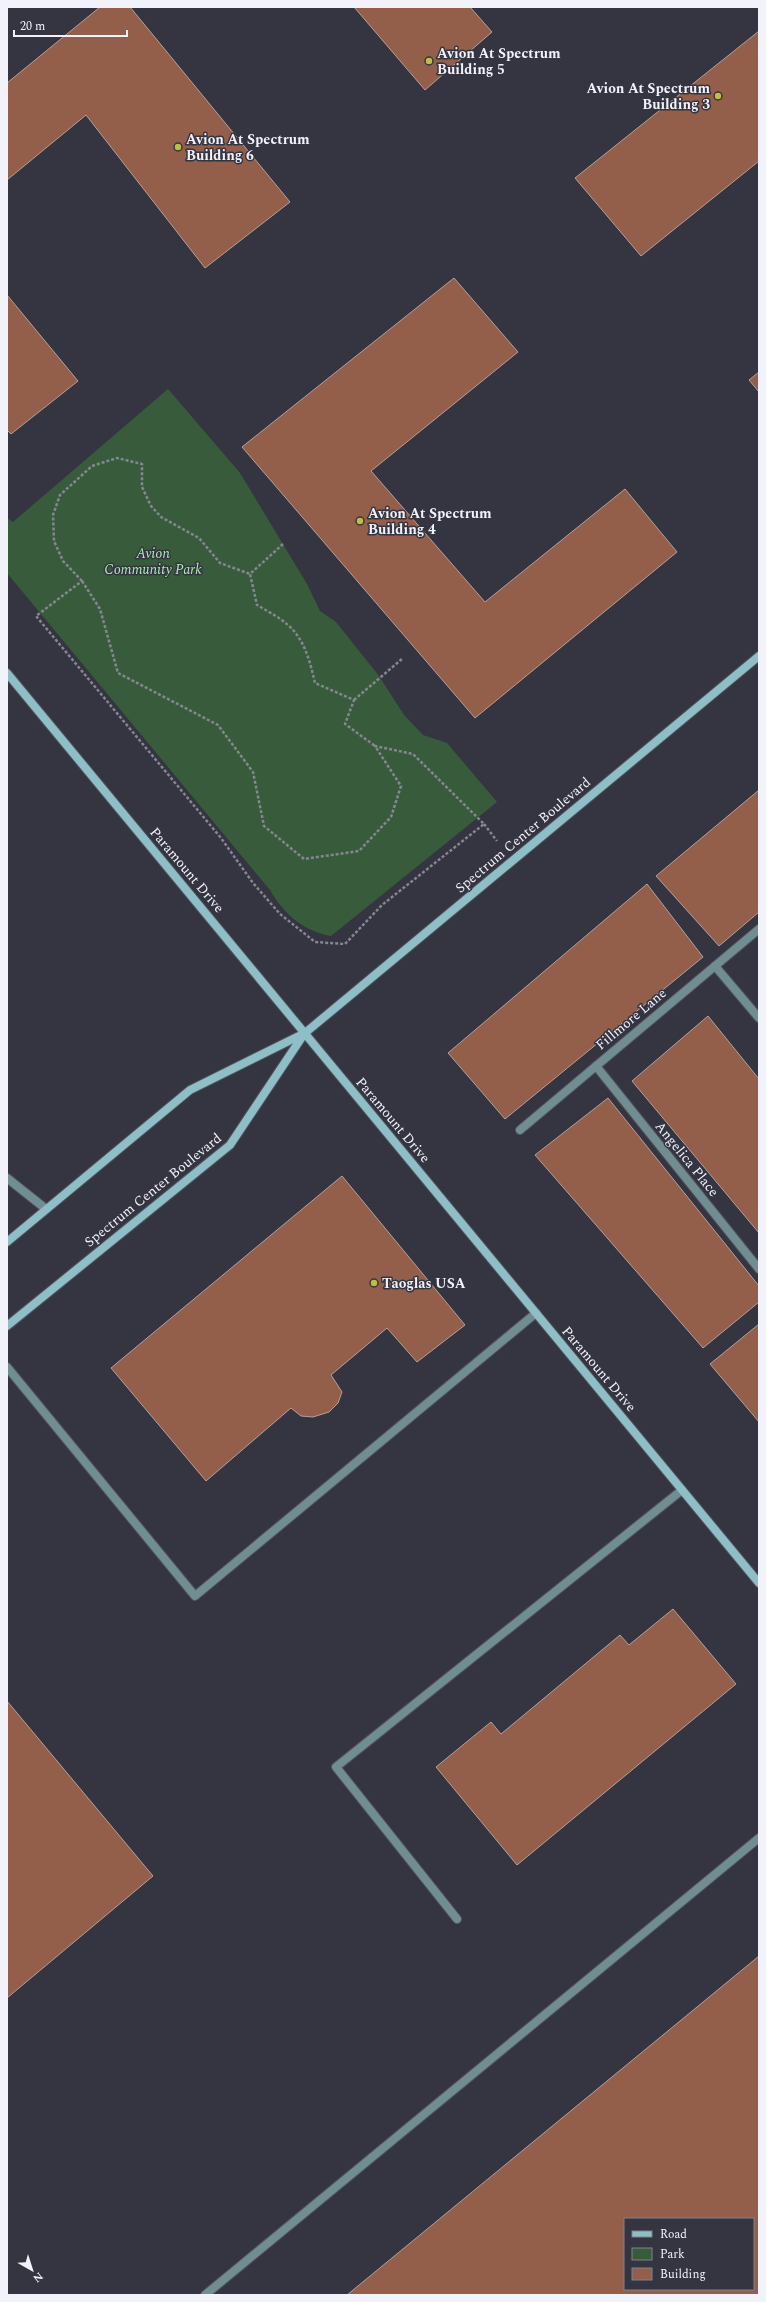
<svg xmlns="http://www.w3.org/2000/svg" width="766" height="2302" font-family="Spectral,serif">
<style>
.green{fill:#385c3b}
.building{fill:#935e4a;stroke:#b4a19a;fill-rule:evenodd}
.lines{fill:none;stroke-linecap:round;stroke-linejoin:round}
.lane-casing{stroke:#535360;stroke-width:10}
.street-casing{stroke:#535360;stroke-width:10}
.secondary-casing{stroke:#535360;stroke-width:10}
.path{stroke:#868692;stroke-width:2.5;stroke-dasharray:3 2;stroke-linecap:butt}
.lane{stroke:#708e92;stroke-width:8}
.street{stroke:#708e92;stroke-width:8}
.secondary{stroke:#8ebfc7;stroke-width:8}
.poi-dot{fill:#bfbe41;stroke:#353542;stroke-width:1.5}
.labels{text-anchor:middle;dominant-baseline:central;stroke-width:3;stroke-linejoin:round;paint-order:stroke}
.poi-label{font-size:14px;font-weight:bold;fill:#f2f2fb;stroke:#353542;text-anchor:start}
.park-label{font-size:14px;font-style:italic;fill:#abedb0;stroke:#353542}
.street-label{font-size:14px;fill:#f2f2fb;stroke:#353542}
</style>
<rect width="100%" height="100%" fill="#353542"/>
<path class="green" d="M 168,389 L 240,473 L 307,584 L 320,611 L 336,622 L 379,676 L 404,715 L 423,735 L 447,743 L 497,802 L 331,936 C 303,931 284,914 270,890 L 7,573 L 7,518 L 13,522 Z"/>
<g class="building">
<polygon points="100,7 130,7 290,202 205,268 86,115 7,180 7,83"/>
<polygon points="354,7 470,7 492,32 425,90"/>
<polygon points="759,31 759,161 641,256 575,178"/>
<polygon points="454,278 518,352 371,471 485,602 625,489 677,552 475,718 242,447"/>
<polygon points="7,295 78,381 11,434 7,430"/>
<polygon points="759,372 759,392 749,380"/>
<polygon points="759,790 759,912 719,946 656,876"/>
<polygon points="647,884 703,957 505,1119 448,1053"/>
<polygon points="708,1016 759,1079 759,1233 632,1081"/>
<polygon points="608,1098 759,1286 759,1302 703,1348 535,1155"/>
<polygon points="342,1176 465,1325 417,1362 387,1328 331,1375 342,1392 338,1403 329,1412 313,1417 301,1416 291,1408 206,1481 111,1368"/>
<polygon points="759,1324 759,1422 710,1364"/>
<polygon points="673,1609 736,1684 517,1865 436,1767 491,1722 501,1734 620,1635 629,1645"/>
<polygon points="7,1701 153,1876 7,1998"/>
<path d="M 759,1956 L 759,2295 L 347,2295 ZM 625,2219 L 753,2219 L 753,2289 L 625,2289 Z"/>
</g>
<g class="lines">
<defs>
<g id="lane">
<polyline points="7,1178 46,1209"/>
<polyline points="7,1367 195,1596 536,1313"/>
<polyline points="457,1919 336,1767 682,1490"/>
<polyline points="205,2295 759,1838"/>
</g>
<g id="street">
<polyline points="715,966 759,1018"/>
<polyline points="596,1066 759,1269"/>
<polyline points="520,1130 759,929"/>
</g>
<g id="secondary">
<polyline points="7,673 759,1583"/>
<polyline points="7,1242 190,1090 305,1033 759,656"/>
<polyline points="7,1326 230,1145 304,1034"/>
</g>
</defs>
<use href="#lane" class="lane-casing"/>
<use href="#street" class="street-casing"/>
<use href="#secondary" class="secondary-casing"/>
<g class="path">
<path d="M 283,544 L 250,574 L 257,605 C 267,611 279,617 288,625 C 305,640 310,662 315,683 L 354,700 L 345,724 L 375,746"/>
<polygon points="82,581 100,609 118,673 218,725 253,772 264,826 304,859 359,851 391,817 401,786 375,746 413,754 484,824 382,905 345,944 315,942 280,914 253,883 221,838 36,616"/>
<polyline points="82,581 63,561 54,541 53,515 60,495 92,466 117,458 142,464 142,487 151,506 161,517 199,538 220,563 250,574"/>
<polyline points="354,700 403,658"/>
<polyline points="484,824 497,841"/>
</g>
<use href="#lane" class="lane"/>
<use href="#street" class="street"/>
<use href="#secondary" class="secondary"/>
</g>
<g class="poi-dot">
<circle cx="429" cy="61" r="4"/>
<circle cx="718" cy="96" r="4"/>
<circle cx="178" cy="147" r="4"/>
<circle cx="360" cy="521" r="4"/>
<circle cx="374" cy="1283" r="4"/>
</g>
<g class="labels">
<g class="poi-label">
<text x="437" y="53">Avion At Spectrum<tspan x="437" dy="16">Building 5</tspan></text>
<text x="710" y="88" text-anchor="end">Avion At Spectrum<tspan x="710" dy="16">Building 3</tspan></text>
<text x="186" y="139">Avion At Spectrum<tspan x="186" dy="16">Building 6</tspan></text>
<text x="368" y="513">Avion At Spectrum<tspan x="368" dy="16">Building 4</tspan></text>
<text x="382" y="1283">Taoglas USA</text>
</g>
<g class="park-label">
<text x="153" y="553">Avion<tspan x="153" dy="16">Community Park</tspan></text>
</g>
<g class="street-label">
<text transform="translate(523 835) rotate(-40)">Spectrum Center Boulevard</text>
<text transform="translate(187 870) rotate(50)">Paramount Drive</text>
<text transform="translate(631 1019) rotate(-40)">Fillmore Lane</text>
<text transform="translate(393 1120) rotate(50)">Paramount Drive</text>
<text transform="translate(687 1159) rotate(51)">Angelica Place</text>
<text transform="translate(153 1190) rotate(-39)">Spectrum Center Boulevard</text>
<text transform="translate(599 1369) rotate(50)">Paramount Drive</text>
</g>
</g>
<rect width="766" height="2302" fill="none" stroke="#f2f2fb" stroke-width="16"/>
<rect x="624" y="2218" width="130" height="72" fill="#353542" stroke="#81818c"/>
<rect x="632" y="2231" width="20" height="6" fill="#8ebfc7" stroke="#81818c"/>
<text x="660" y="2238" font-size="12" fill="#f2f2fb">Road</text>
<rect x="632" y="2248" width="20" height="12" fill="#385c3b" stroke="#81818c"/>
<text x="660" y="2258" font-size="12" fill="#f2f2fb">Park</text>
<rect x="632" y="2268" width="20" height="12" fill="#935e4a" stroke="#81818c"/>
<text x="660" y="2278" font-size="12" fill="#f2f2fb">Building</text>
<g transform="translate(32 2270) rotate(141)" stroke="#353542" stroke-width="3" paint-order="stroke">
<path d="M0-3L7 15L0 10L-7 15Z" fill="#f2f2fb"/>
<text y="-6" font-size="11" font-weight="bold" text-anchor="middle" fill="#f2f2fb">N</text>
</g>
<path d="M14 30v6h113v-6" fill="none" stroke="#f2f2fb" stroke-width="2"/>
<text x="20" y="30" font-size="12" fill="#f2f2fb" stroke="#353542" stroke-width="3" paint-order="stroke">20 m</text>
</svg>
